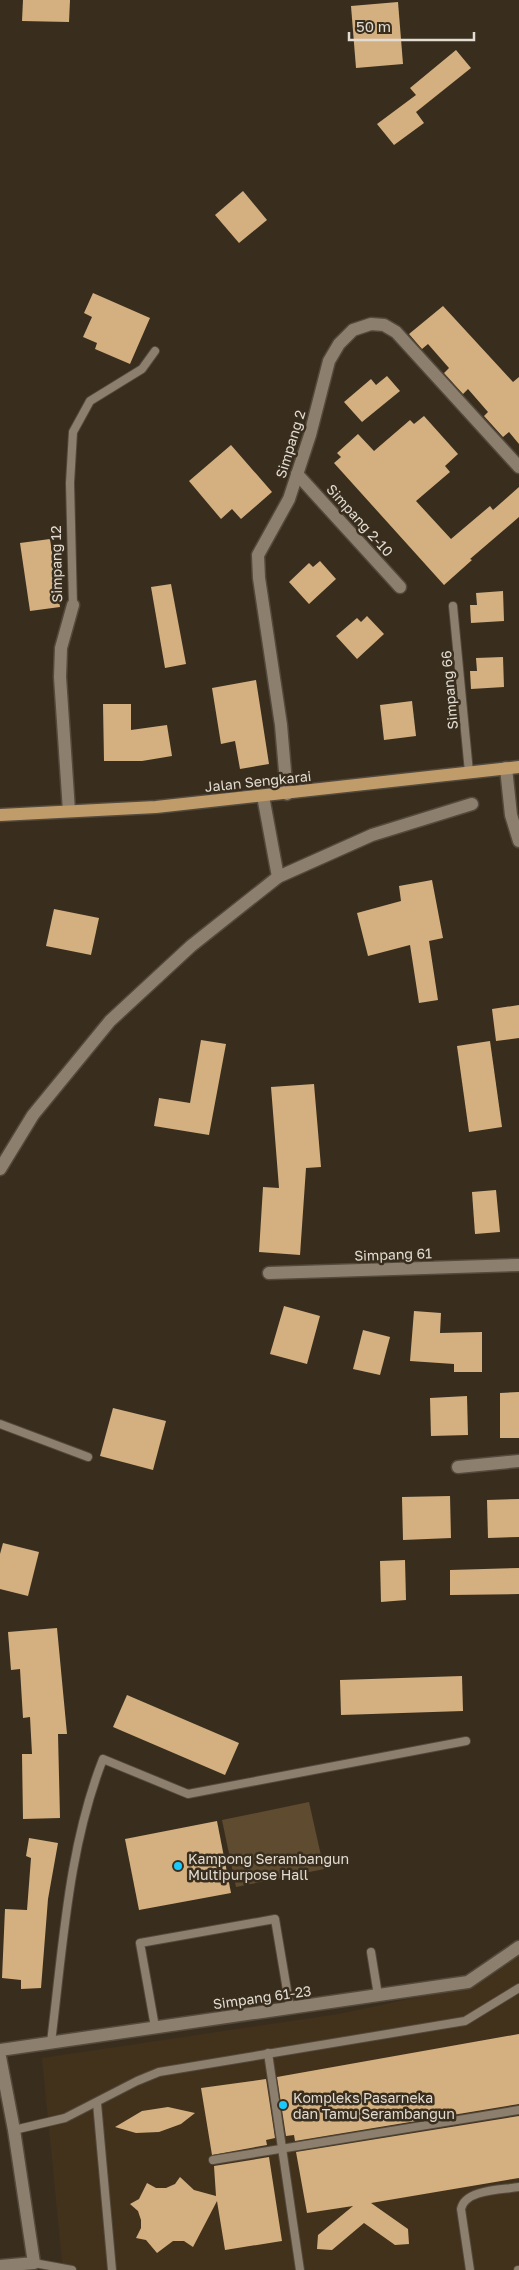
<svg xmlns="http://www.w3.org/2000/svg" width="519" height="2270" font-family="'Golos Text',sans-serif">
<style>
.built{fill:#42321c}
.green{fill:#5f4b2f}
.building{fill:#d4b080}
.lines{fill:none;stroke-linecap:round;stroke-linejoin:round}
.lane-casing{stroke:#53493c;stroke-width:10}
.street-casing{stroke:#53493c;stroke-width:15}
.primary-casing{stroke:#53493c;stroke-width:15}
.lane{stroke:#8d7f6d;stroke-width:8}
.street{stroke:#8d7f6d;stroke-width:12}
.primary{stroke:#c09c6b;stroke-width:12}
.poi-dot{fill:#1acafc;stroke:#392e1e;stroke-width:2}
.labels{text-anchor:middle;dominant-baseline:central;stroke-width:5;stroke-linejoin:round;paint-order:stroke}
.street-label{font-size:14px;fill:#e3dcd2;stroke:#392e1e}
.poi-label{font-size:14px;fill:#e3dcd2;stroke:#392e1e;text-anchor:start}
</style>
<rect width="100%" height="100%" fill="#392e1e"/>
<polygon class="built" points="519,1954 519,2270 63,2270 42,2058 339,2014 470,1986"/>
<polygon class="green" points="309,1802 324,1869 236,1887 222,1820"/>
<g class="building">
<polygon points="23,0 70,0 69,22 22,21"/>
<polygon points="398,2 403,64 356,68 351,6"/>
<polygon points="456,50 471,68 416,112 424,123 394,145 377,124 416,95 410,88"/>
<polygon points="243,191 267,220 239,243 215,215"/>
<polygon points="93,293 150,318 130,364 95,349 97,343 83,337 92,317 84,313"/>
<polygon points="443,306 513,382 519,377 519,444 509,432 503,437 484,416 488,412 468,389 463,394 444,373 449,368 428,344 422,349 409,334"/>
<polygon points="387,376 400,391 362,422 344,402 371,379 376,385"/>
<polygon points="424,416 458,454 445,466 450,472 416,501 451,539 490,506 493,510 519,487 519,517 470,559 472,560 444,585 334,463 341,457 337,453 358,434 374,451 410,420 414,424"/>
<polygon points="231,445 272,492 241,519 232,509 221,519 189,481"/>
<polygon points="50,539 60,607 30,611 20,543"/>
<polygon points="320,561 336,579 309,604 289,582 309,563 313,567"/>
<polygon points="171,584 186,664 165,668 151,587"/>
<polygon points="503,591 504,621 471,623 470,605 477,605 476,593"/>
<polygon points="367,616 384,634 357,659 336,636 357,618 361,622"/>
<polygon points="503,657 504,687 471,689 470,671 477,671 476,658"/>
<polygon points="256,680 269,764 240,769 235,741 221,744 212,688"/>
<polygon points="412,701 416,736 384,740 380,705"/>
<polygon points="103,704 131,704 131,730 167,725 172,756 142,761 104,761"/>
<polygon points="432,880 443,938 429,941 438,1000 419,1003 410,945 368,956 357,913 401,901 399,886"/>
<polygon points="54,909 99,918 91,955 46,946"/>
<polygon points="519,1005 519,1038 496,1041 492,1009"/>
<polygon points="201,1040 226,1044 209,1135 154,1126 159,1098 190,1103"/>
<polygon points="490,1041 502,1127 469,1132 457,1046"/>
<polygon points="314,1084 321,1167 306,1168 300,1255 259,1252 263,1187 279,1188 271,1087"/>
<polygon points="496,1190 500,1232 475,1234 472,1192"/>
<polygon points="284,1306 320,1316 307,1364 270,1354"/>
<polygon points="414,1311 441,1313 440,1333 482,1332 482,1372 454,1372 454,1364 410,1361"/>
<polygon points="363,1330 390,1337 380,1375 353,1369"/>
<polygon points="519,1392 519,1438 500,1438 500,1393"/>
<polygon points="467,1396 468,1435 431,1436 430,1398"/>
<polygon points="113,1408 166,1421 153,1470 100,1456"/>
<polygon points="450,1496 451,1538 403,1540 402,1497"/>
<polygon points="519,1499 519,1537 488,1538 487,1500"/>
<polygon points="3,1543 39,1552 28,1596 0,1589 0,1554"/>
<polygon points="405,1560 406,1600 381,1602 380,1561"/>
<polygon points="519,1568 519,1594 450,1595 450,1570"/>
<polygon points="57,1628 67,1734 58,1734 60,1818 23,1819 22,1754 32,1754 30,1717 23,1718 20,1669 11,1670 8,1632"/>
<polygon points="462,1676 463,1711 341,1715 340,1680"/>
<polygon points="127,1695 239,1743 225,1775 113,1727"/>
<polygon points="217,1821 231,1893 139,1910 125,1839"/>
<polygon points="29,1838 58,1843 48,1899 41,1988 21,1989 21,1980 2,1978 5,1909 27,1910 31,1858 26,1856"/>
<polygon points="519,2034 519,2104 295,2141 294,2135 286,2136 277,2077"/>
<polygon points="266,2079 275,2138 266,2140 267,2145 212,2155 201,2088"/>
<polygon points="168,2107 195,2113 181,2124 159,2132 136,2133 115,2127 142,2111"/>
<polygon points="519,2116 519,2178 371,2203 408,2229 409,2244 395,2245 364,2223 332,2250 317,2249 318,2235 353,2206 307,2213 296,2152"/>
<polygon points="269,2157 282,2241 225,2250 217,2201 193,2247 184,2241 173,2241 157,2253 146,2240 136,2238 141,2228 141,2220 138,2211 130,2204 139,2199 147,2183 156,2188 166,2188 175,2184 180,2177 194,2190 216,2196 214,2166"/>
</g>
<g class="lines">
<defs>
<g id="lane">
<polyline points="73,605 70,483 73,432 90,401 142,369 155,351"/>
<polyline points="453,606 469,772"/>
<polyline points="0,1424 88,1457"/>
<polyline points="371,1952 378,1995"/>
<polyline points="155,2027 140,1943 275,1919 290,2008"/>
<path d="M 51,2042 C 63,1947 68,1848 103,1759 L 188,1794 L 466,1741"/>
<polyline points="268,2053 300,2270"/>
<polyline points="97,2103 112,2270"/>
<polyline points="14,2130 65,2118 137,2081 159,2072 465,2021 519,1988"/>
<polyline points="213,2160 519,2110"/>
<polyline points="34,2263 72,2270"/>
<path d="M 470,2270 L 461,2209 C 465,2189 502,2190 519,2187"/>
<polyline points="518,2270 519,2270"/>
</g>
<g id="street">
<polyline points="297,474 400,587"/>
<polyline points="506,768 511,815 519,841"/>
<polyline points="287,794 281,725 259,578 258,555 289,499 310,435 329,361 339,344 353,330 371,324 384,325 396,332 519,467"/>
<polyline points="69,811 60,677 61,648 73,605"/>
<polyline points="278,877 372,835 472,804"/>
<polyline points="0,1169 33,1115 110,1021 191,946 278,877 263,796"/>
<polyline points="269,1273 519,1265"/>
<polyline points="458,1467 519,1461"/>
<polyline points="0,2050 468,1982 519,1947"/>
<polyline points="0,2057 14,2130 34,2263 0,2266"/>
</g>
<polyline id="primary" points="0,815 156,807 519,767"/>
</defs>
<use href="#lane" class="lane-casing"/>
<use href="#street" class="street-casing"/>
<use href="#primary" class="primary-casing"/>
<use href="#lane" class="lane"/>
<use href="#street" class="street"/>
<use href="#primary" class="primary"/>
</g>
<g class="poi-dot">
<circle cx="178" cy="1866" r="5"/>
<circle cx="283" cy="2105" r="5"/>
</g>
<g class="labels">
<g class="street-label">
<text transform="translate(290 444) rotate(-73)">Simpang 2</text>
<text transform="translate(360 520) rotate(48)">Simpang 2-10</text>
<text transform="translate(56 564) rotate(-91)">Simpang 12</text>
<text transform="translate(449 690) rotate(-95)">Simpang 66</text>
<text transform="translate(258 781) rotate(-6)">Jalan Sengkarai</text>
<text transform="translate(393 1254) rotate(-2)">Simpang 61</text>
<text transform="translate(262 1997) rotate(-8)">Simpang 61-23</text>
</g>
<g class="poi-label">
<text x="188" y="1858">Kampong Serambangun<tspan x="188" dy="16">Multipurpose Hall</tspan></text>
<text x="293" y="2097">Kompleks Pasarneka<tspan x="293" dy="16">dan Tamu Serambangun</tspan></text>
</g>
</g>
<path d="M349 32v8h125v-8" fill="none" stroke="#e3dcd2" stroke-width="2.5"/>
<text x="356" y="32" font-size="15" fill="#e3dcd2" stroke="#392e1e" stroke-width="4" paint-order="stroke">50 m</text>
</svg>
